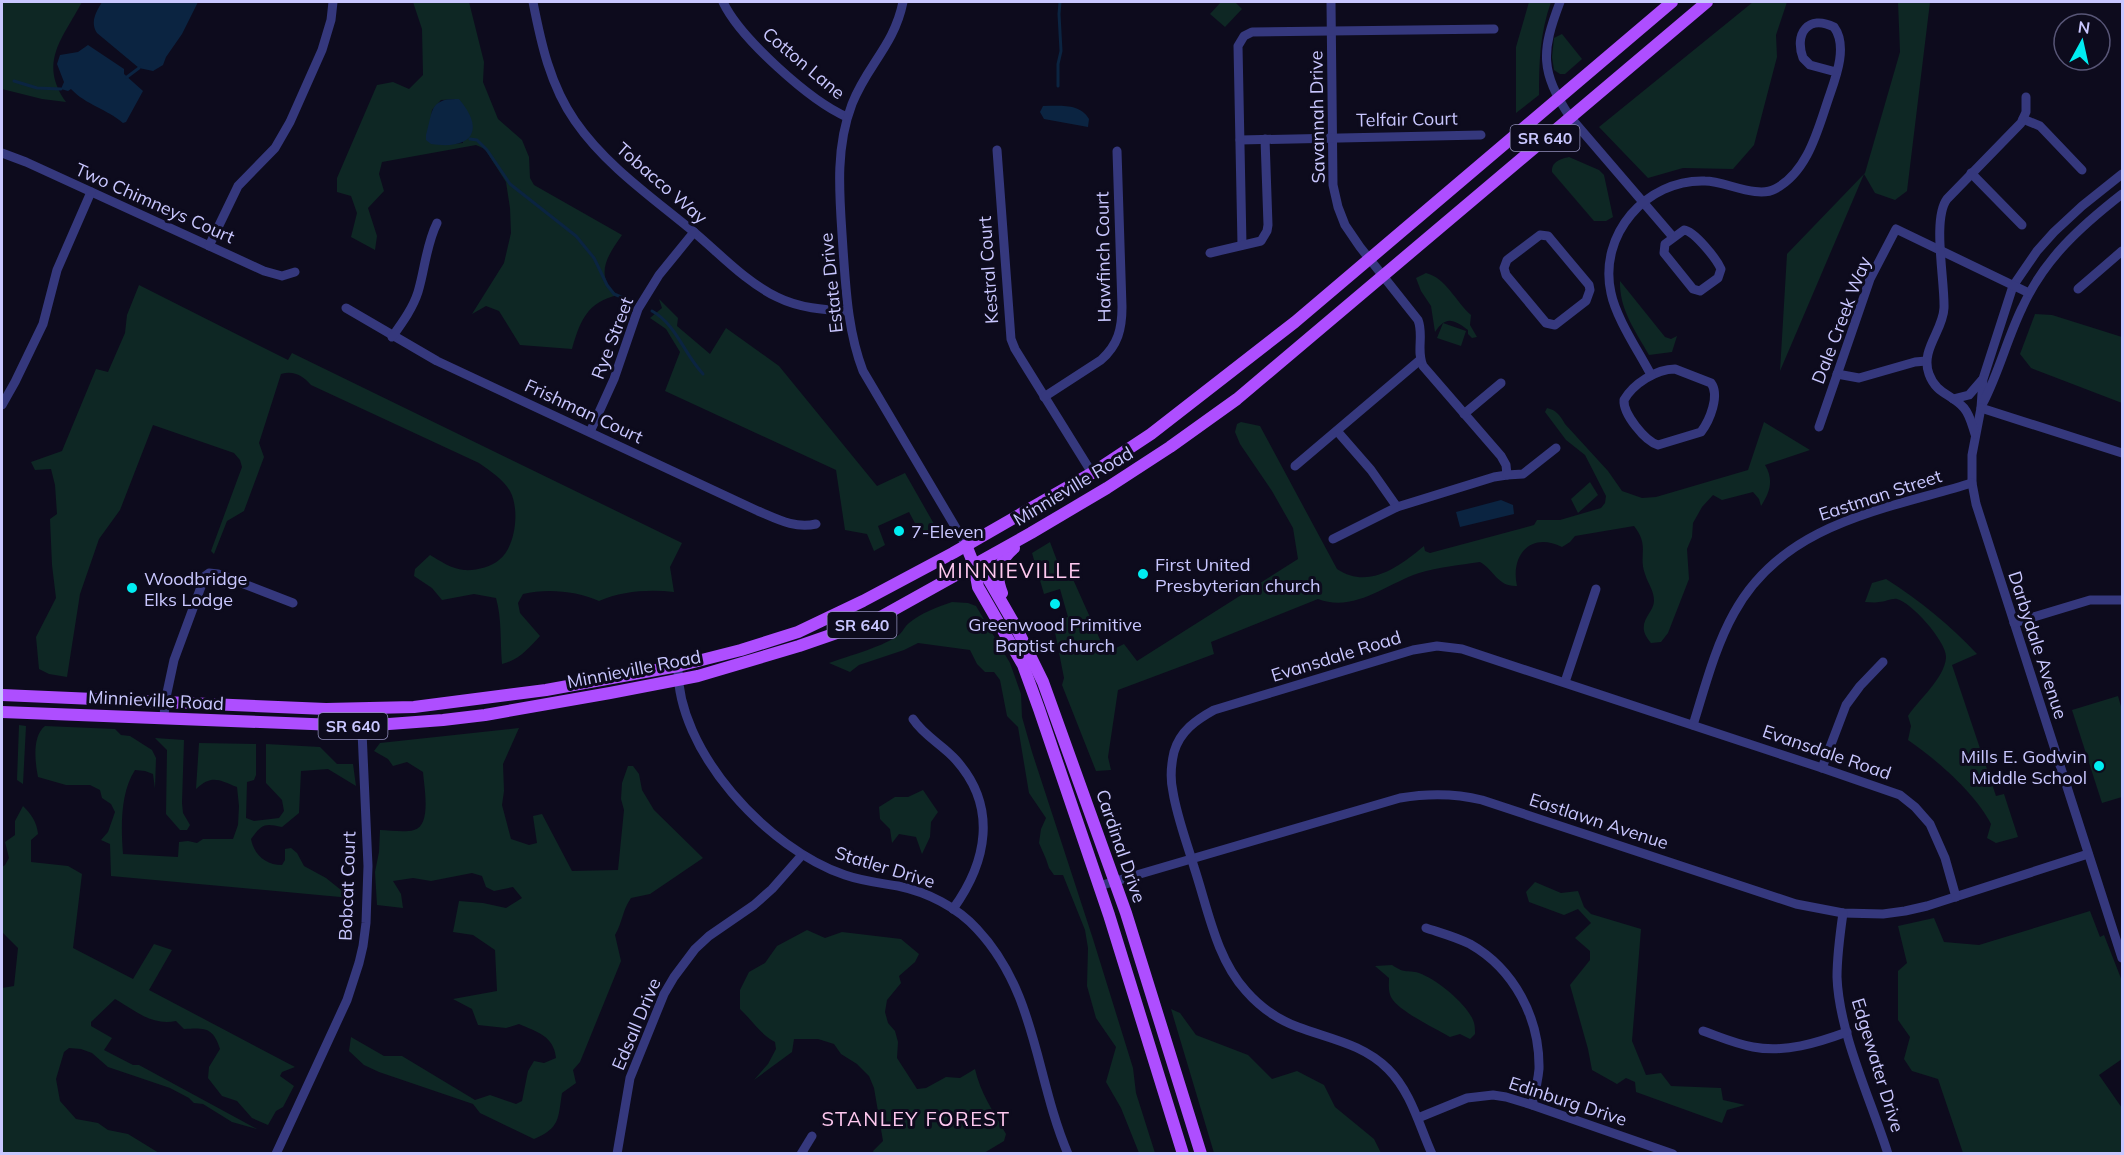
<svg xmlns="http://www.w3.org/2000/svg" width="2124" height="1155" font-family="Mulish,sans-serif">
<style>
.green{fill:#0e2724;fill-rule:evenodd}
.water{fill:#0b2441}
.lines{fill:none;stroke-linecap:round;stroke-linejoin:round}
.stream{stroke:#0b2441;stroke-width:3}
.minor{stroke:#35387d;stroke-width:9}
.major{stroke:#ae4eff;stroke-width:12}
.poi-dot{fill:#00edf2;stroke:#0d0b1d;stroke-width:2}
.labels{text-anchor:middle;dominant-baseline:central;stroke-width:6;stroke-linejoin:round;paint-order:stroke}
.shield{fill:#0d0b1d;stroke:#918fbb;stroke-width:1.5}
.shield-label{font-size:16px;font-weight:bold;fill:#c9c7ff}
.street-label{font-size:18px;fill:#c9c7ff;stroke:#0d0b1d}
.poi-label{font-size:18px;fill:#c9c7ff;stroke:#0d0b1d;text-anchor:start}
.neighbourhood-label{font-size:20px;letter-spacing:1.5px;fill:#ffc9f0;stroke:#0d0b1d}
.quarter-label{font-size:21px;letter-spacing:1.5px;fill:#ffc9f0;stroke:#0d0b1d}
</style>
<rect width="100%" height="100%" fill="#0d0b1d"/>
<g class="green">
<path d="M 2,2 L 82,2 C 63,38 38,62 66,102 L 42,99 L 2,89 Z"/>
<path d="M 413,2 L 469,2 L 484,62 L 483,82 L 498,119 L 522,140 L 529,157 L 530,178 L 534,185 L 622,235 C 608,255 593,276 618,295 C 587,302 580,321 572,349 L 520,345 L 499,311 L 486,306 L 472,314 L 504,263 L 511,233 L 510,208 L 506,182 L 485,149 L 476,145 L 382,162 L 379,174 L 384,191 L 368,208 L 377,236 L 375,250 L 351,237 L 357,213 L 351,196 L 337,192 L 337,178 L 377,85 L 393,82 L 409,89 L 423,75 L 422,29 ZM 459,99 L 463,143 L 452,144 L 430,123 L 432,110 L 441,100 Z"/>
<polygon points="1221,2 1235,2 1242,9 1225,27 1210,14"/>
<path d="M 1529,2 L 1551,2 C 1540,33 1539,62 1539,95 L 1516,113 L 1516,47 Z"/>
<polygon points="1753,2 1787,2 1776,35 1777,57 1754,145 1733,169 1683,168 1648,178 1599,127"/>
<polygon points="1898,2 1930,2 1907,191 1895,200 1875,193 1864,174 1780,371 1787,254 1865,173 1900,52"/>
<polygon points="1562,34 1582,59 1565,74 1560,74 1554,70 1552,57 1554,38"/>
<path d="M 1569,157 L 1599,170 L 1604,175 L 1613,217 L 1606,221 L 1594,221 L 1552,172 C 1551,162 1560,159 1569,157 Z"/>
<path d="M 1426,273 C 1446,278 1456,302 1471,315 L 1470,325 L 1477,337 L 1472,338 L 1468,334 L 1468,330 C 1453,319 1446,316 1435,332 L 1431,306 L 1421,291 L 1416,278 Z"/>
<path d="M 1620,281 L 1665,337 L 1671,339 L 1677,336 L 1672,352 L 1649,355 C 1636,332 1619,309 1620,281 Z"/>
<path d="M 139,285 L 288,360 L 292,353 L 682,543 L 670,567 L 674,592 C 649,589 622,591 599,601 C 577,591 547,588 523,594 L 518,603 L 520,613 L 540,636 C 529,648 519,660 502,664 C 500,641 502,619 496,598 L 474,594 L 442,600 L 432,588 L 414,576 L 415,569 L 430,555 C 440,561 452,569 464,570 C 475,571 491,567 499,560 C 516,547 520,509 510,491 C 503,479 490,471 479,463 L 311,385 C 303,376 294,370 281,374 L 259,443 L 264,457 L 244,511 L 227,521 L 214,554 L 211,551 L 242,467 L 240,460 L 234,453 L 153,425 L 120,510 L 99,539 L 80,594 L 67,677 L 49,674 L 39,669 L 36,637 L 56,598 L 52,565 L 50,519 L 57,514 L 55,485 L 51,469 L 35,470 L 31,462 L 62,451 L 96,369 L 108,372 L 125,333 L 127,315 Z"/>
<polygon points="659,299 678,318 677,326 710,354 726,328 779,366 877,486 905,473 938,531 930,533 917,527 909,512 878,526 885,545 874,551 867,534 845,530 836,470 665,391 680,352 666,329 650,318 662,308"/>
<polygon points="2035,314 2052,315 2122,337 2122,403 2031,368 2020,354"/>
<polygon points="1443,323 1466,331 1461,346 1437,338"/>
<path d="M 1547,408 C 1556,410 1560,415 1565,424 L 1608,471 L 1622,491 L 1642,498 L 1656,497 L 1748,470 L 1764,422 L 1810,450 L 1765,465 C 1774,480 1770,492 1761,506 L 1759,499 L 1753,492 L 1722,500 L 1713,495 L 1702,507 L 1693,523 L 1692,537 L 1687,549 L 1689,579 L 1668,633 L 1661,642 L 1651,643 C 1633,623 1654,614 1654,601 C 1654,590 1648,584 1645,574 C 1638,555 1650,546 1634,526 L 1575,536 L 1570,542 L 1562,547 C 1531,531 1510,555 1517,586 C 1498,587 1494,570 1480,562 C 1460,565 1438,567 1419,573 C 1386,584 1354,613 1318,599 L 1211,642 L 1214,654 L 1118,690 L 1108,757 L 1111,770 L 1096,771 L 1062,685 L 1064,678 L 1053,622 L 1068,617 L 1060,589 L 1044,594 L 1032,553 L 1050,542 L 1062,574 L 1072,577 L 1106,653 L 1124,644 L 1137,661 L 1298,559 L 1293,528 L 1272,491 L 1240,444 L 1235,432 L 1237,424 L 1241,422 L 1260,426 L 1337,569 C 1368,590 1399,567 1424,546 L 1425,551 L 1430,553 L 1534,525 L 1537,520 L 1560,520 L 1601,508 L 1605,503 L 1606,496 L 1585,455 L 1566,440 L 1545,412 Z"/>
<polygon points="1590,482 1598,495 1578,513 1571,499"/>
<path d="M 1886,579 C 1919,600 1950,625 1977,654 L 1952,665 L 1996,796 L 2004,794 L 2018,837 L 1996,843 L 1987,838 L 1991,824 C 1976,794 1936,759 1908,740 L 1911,726 L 1908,716 C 1919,699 1944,679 1946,658 C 1948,643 1911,602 1897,599 C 1892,598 1885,602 1879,602 C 1875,603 1870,602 1865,602 L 1872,583 Z"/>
<path d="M 952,602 L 968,603 L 976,606 L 1010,663 L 1021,694 L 1022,717 L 1032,752 L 1093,939 L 1133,1068 L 1136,1093 L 1155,1153 L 1139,1153 L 1121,1108 L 1106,1082 L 1116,1047 L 1096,1018 L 1087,986 L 1088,948 L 1085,930 L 1063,875 L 1054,875 L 1049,868 L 1046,859 L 1039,843 L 1041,829 L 1046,818 L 1029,793 L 1018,727 L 1007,716 L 1000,680 L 994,672 L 985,672 L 977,664 L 970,650 L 918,643 L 904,650 L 859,665 L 850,672 L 829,663 C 848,656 886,646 900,634 C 903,631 905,626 909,623 C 921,613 937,607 952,602 Z"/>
<polygon points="2118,696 2122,710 2122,797 2102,803 2072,710"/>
<polygon points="19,725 26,726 23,784 17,780"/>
<path d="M 45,726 L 115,729 L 121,735 L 130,736 L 152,750 L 156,758 L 155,789 L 153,774 L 145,771 L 135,770 C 120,793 121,828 123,854 L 178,857 L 179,842 L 188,841 L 197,843 L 203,839 L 233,839 L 238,825 L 239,806 L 237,787 C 219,780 212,774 196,789 L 199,743 L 256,744 L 256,775 L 254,780 L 247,782 L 246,818 L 254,821 L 279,818 L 284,811 L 282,800 L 266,783 L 266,744 L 320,747 L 337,764 L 353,764 L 356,786 L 328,769 L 301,771 L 299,813 L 282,827 C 264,823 262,824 251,839 C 254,855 266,865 282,865 L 285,860 L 285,849 L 291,848 L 297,853 L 304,866 L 326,878 L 351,898 L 111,876 L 110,844 L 101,840 L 108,832 L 115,812 L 111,804 L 102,798 L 100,790 L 90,785 L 66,785 L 38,777 C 35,762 32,736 45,726 Z"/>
<path d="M 519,728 L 503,764 L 504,791 L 502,805 L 511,839 L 529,845 L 537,843 L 533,816 L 542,814 L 572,871 L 618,870 L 624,810 L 621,799 L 622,783 L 628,766 L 633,766 L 639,774 L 642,790 L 654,810 L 703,858 L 650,894 L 631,898 C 622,911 623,921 615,935 L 621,961 L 580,1062 L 573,1070 L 576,1083 L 562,1093 C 558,1119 560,1128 534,1139 L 480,1113 L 473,1104 L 379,1072 L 364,1065 L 349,1051 L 351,1037 L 384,1056 L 402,1056 L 475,1100 L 490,1095 L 516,1104 L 522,1101 L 528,1071 L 534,1061 L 544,1063 L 556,1058 C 554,1036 537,1032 519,1024 L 506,1028 L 478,1025 L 472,1009 L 453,999 L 497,991 L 495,950 L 473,935 L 453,932 L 459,901 L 483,903 L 506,908 L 522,898 L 513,887 L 494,891 L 486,887 L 482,876 L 472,873 L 431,881 L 413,878 L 393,881 L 401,894 L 403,908 L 377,905 L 375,872 L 379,852 L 380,830 C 390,830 404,833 414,830 C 432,826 424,786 423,772 L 407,762 L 393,766 L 388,759 L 374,751 L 380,743 Z"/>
<polygon points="155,738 184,740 182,803 183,813 190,825 187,830 180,830 166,814 167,750"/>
<polygon points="923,790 938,812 931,822 930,837 922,854 916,837 899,834 892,843 890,829 880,819 879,807 895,797 908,797"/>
<path d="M 23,806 C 31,814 37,822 38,834 L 31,840 L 31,862 L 68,866 L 82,874 L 73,948 L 133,979 L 154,944 L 172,950 L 149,990 L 295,1067 L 282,1072 L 280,1076 L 294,1086 L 283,1107 L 276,1111 L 268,1125 L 252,1118 L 237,1101 L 222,1096 L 208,1078 L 209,1067 L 220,1049 C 213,1027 205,1028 184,1029 L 176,1021 C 152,1026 136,1011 115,999 L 91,1022 L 91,1026 L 112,1038 L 104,1050 L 133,1065 L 139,1065 L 257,1129 L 232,1122 L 203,1104 L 194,1103 L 189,1098 L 170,1088 L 108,1067 L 92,1053 L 81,1049 L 69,1048 L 64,1052 L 56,1079 L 60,1101 L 76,1119 L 98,1123 L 108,1130 L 128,1134 L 159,1153 L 2,1153 L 2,988 L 14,986 L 18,948 L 2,932 L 2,867 L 5,865 L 9,858 L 5,842 L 15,835 L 15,821 Z"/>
<polygon points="1535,882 1561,893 1578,891 1584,907 1591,914 1641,929 1632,1041 1646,1075 1661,1073 1671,1086 1721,1088 1723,1100 1745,1105 1727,1110 1722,1123 1636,1092 1635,1082 1626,1078 1617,1084 1592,1070 1588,1049 1570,985 1590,960 1590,951 1575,938 1591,923 1578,909 1564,915 1529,902 1526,892"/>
<polygon points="2090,911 2100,937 2104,935 2122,981 2122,1059 2099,1075 2122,1108 2122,1153 1963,1153 1938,1079 1912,1071 1904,1059 1910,1037 1898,1020 1898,971 1907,963 1898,926 1934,918 1944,942 1979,945"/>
<path d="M 807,930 L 825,938 L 842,932 L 901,939 L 919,954 L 915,962 L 899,976 L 901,983 L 887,1000 L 885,1012 L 888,1023 L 895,1031 L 898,1042 L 897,1058 L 917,1089 L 926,1088 L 946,1077 L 960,1078 L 975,1069 C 980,1092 994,1113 1006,1134 L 1004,1141 L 984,1153 L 874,1153 L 873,1151 L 883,1141 L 874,1088 L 869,1076 L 857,1064 L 841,1054 L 834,1044 L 818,1039 L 794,1039 L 792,1052 L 754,1080 L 768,1064 L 776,1049 L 775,1042 C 761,1035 752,1020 740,1009 L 740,990 L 749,972 L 765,963 L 777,946 Z"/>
<path d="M 1392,965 C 1407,975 1406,969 1419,973 C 1436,979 1466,1003 1473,1020 C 1475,1024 1475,1029 1475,1034 L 1470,1039 L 1460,1034 L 1450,1037 C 1435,1028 1398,1011 1391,997 C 1388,991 1389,984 1389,978 L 1375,966 Z"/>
<polygon points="1171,1009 1180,1013 1196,1035 1248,1055 1272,1079 1297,1071 1324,1085 1335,1107 1374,1139 1381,1153 1214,1153"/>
</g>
<g class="water">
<path d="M 102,2 L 198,2 L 182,34 L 166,57 L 163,65 L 153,71 L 139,68 L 97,33 C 90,22 96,12 102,2 Z"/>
<path d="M 88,45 L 124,69 L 124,74 L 143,91 L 126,122 L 123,123 C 107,109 86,105 71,89 L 68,91 L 61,89 L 64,82 L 57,64 L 60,55 L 78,52 Z"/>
<path d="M 459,99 C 487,132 470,150 431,144 L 426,140 L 426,135 C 433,111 429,98 459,99 Z"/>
<path d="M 1043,106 C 1059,106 1080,103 1089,119 L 1088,127 L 1044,119 L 1040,112 Z"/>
<polygon points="1501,500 1513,505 1514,514 1460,527 1456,512"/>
</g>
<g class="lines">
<g class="stream">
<polyline points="127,77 139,68"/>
<polyline points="14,81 37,88 61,89"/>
<polyline points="1058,86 1058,64 1061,51 1059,14 1060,2"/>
<polyline points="470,139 477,140 487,150 510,184 576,236 594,258 607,285 614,294 631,301"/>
<path d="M 652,311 C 676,324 684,354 703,374"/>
</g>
<g class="minor">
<path d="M 533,2 C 541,43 550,85 575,121 C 606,166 653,198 695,233 C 721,255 746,282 777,297 C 799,308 824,310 848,311"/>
<path d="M 723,2 C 740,38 810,101 847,117"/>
<path d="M 903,2 C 894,46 867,65 852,104 C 834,151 840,200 843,249 C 846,291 848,332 863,371 L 966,545"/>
<path d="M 1331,2 L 1333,185 L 1338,207 L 1345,225 L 1360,247 L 1418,320 C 1424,335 1416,351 1423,366 L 1501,456 L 1506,465 L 1507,475 L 1494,477 L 1397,507 L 1371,470 L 1337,431"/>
<path d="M 1560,2 C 1541,52 1540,71 1570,117 L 1673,237"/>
<polyline points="2023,119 2040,126 2082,170"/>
<polyline points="1240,140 1481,135"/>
<polyline points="997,150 1011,339 1015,349 1092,473"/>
<polyline points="2,153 26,162 264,271 282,276 295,272"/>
<polyline points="1971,173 2022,225"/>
<polyline points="2122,174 2082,206 2054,232 2037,251 2013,286 1983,379 1981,408 1972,455 1972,483 1976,504 2122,958"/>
<path d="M 1684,230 C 1694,231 1716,258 1721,269 L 1718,278 L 1700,291 L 1693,289 L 1664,253 L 1665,244 Z"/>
<polygon points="1540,235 1548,236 1589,285 1590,290 1586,301 1555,325 1546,323 1506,275 1504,268 1507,260"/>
<polyline points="1242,245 1238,46 1244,36 1252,32 1494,29"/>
<polyline points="209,246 238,186 275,148 290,122 322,50 331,20 333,2"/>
<polyline points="1210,253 1261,241 1267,231 1268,225 1265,139"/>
<polyline points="2078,289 2122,251"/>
<path d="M 346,308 L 437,361 L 758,511 C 777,519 795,529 816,524"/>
<path d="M 392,337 C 402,323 413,308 418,292 C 425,269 426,245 437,223"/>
<path d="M 1675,369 L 1711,383 C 1720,395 1710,420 1701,432 L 1658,445 C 1645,441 1623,414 1624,400 C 1633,384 1656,369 1675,369 Z"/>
<polyline points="1837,374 1859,378 1915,362 1926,361"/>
<path d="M 1651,375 C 1639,352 1616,318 1611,293 C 1598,235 1646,179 1705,181 C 1725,181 1757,199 1775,189 C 1808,172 1818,129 1829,97 C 1836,77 1848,46 1834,27 C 1808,14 1794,34 1803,58 L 1810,65 L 1836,72"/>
<path d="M 1044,397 L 1101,360 C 1118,345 1122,329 1122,307 L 1117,151"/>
<polyline points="1953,399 1969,395 1982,380"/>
<path d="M 1983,403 C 1999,372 2007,339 2022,308 C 2044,259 2081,226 2122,194"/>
<polyline points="2,405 15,382 43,324 57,270 91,192"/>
<polyline points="1981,408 2122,453"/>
<polyline points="1464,414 1501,383"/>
<polyline points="1819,427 1870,279 1896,229 2029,293"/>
<polyline points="590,432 614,379 638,309 659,275 694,232"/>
<path d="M 1975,434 C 1972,425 1970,415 1964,408 C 1952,394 1936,394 1929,374 C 1920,350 1943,331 1944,308 C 1945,281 1932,219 1947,199 L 2021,123 L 2026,112 L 2026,97"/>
<polyline points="1295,466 1420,360"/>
<polyline points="1507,475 1523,474 1556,448"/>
<polyline points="1333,539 1397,507"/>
<polyline points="2014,623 2090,600 2122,600"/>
<path d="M 678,666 C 676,751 768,849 845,875 C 862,881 880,883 898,886 C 927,892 957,907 977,929 C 1037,993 1035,1077 1068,1154"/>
<polyline points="1565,682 1596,589"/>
<polyline points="164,718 165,702 174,660 205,576 209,573 218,574 293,603"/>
<path d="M 913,719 C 924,736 943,745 956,760 C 998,807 987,862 953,909"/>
<path d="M 1693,725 C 1705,687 1715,647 1734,613 C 1783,523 1883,510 1972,483"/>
<polyline points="1822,768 1846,705 1860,686 1883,662"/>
<path d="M 1099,886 L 1400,798 C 1429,793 1454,793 1482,800 L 1796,904 L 1843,913 L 1883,914 L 1905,911 L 1927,906 L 2088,854"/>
<path d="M 1843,913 C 1840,934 1837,956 1837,977 C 1839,1033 1871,1100 1888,1154"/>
<path d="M 1426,928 C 1441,933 1456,937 1470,944 C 1514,969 1540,1018 1539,1069 C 1538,1081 1535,1093 1532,1105"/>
<path d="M 1703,1031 C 1720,1037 1736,1044 1753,1047 C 1785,1053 1817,1043 1847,1032"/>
<polyline points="1418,1118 1467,1098 1493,1095 1506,1097 1532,1105 1673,1154"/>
<polyline points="276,1154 347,1000 359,963 363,946 366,923 368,866 361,709"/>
<polyline points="617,1154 630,1078 664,994 674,977 695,949 709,936 754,905 772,889 802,855"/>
<polyline points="801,1154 812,1136"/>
<path d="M 1432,1154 C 1419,1125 1411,1092 1388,1069 C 1363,1044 1330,1039 1298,1027 C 1279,1020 1260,1007 1246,991 C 1216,958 1208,909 1194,867 C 1187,843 1177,817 1173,792 C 1170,779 1171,765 1174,752 C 1180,731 1196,720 1214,710 L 1413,650 L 1437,646 L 1462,649 L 1822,768 L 1900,795 L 1915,807 L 1930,824 L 1945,858 L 1956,897"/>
</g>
<g class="major">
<polyline points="966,545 974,565 978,587 1023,665 1039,709 1109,915 1183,1154"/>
<polyline points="974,565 986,575 1016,627 1043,682 1126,913 1201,1154"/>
<path d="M 1002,593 C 994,574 999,561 1014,548"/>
<polyline points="2,695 326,709 414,707 546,690 678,666 741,650 798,632 863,601 953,553 1092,473 1151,434 1295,322 1672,2"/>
<polyline points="2,712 362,726 443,720 485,715 610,693 698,676 799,646 877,619 1031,533 1107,488 1170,447 1237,399 1707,2"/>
</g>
</g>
<g class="poi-dot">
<circle cx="899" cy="531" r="6"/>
<circle cx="1143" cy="574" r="6"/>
<circle cx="132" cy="588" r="6"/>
<circle cx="1055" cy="604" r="6"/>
<circle cx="2099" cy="766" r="6"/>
</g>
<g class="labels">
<g class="shield">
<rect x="1510.5" y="125" width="69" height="26" rx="4.5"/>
<rect x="827.5" y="612" width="69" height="26" rx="4.5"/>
<rect x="318.5" y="713" width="69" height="26" rx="4.5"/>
</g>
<g class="shield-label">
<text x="1545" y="138">SR 640</text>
<text x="862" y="625">SR 640</text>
<text x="353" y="726">SR 640</text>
</g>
<g class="street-label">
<text transform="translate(804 63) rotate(40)">Cotton Lane</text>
<text transform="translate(1317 117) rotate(-91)">Savannah Drive</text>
<text transform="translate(1407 119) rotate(-1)">Telfair Court</text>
<text transform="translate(662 183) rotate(41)">Tobacco Way</text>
<text transform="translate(155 203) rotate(24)">Two Chimneys Court</text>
<text transform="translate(1103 257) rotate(-91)">Hawfinch Court</text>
<text transform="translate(988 270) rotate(-94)">Kestral Court</text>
<text transform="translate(831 283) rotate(-96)">Estate Drive</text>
<text transform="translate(1841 320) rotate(-69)">Dale Creek Way</text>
<text transform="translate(612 338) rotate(-69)">Rye Street</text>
<text transform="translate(584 411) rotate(25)">Frishman Court</text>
<text transform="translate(1073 486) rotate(-31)">Minnieville Road</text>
<text transform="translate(1880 495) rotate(-18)">Eastman Street</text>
<text transform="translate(2038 645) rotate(72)">Darbydale Avenue</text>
<text transform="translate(1336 656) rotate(-17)">Evansdale Road</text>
<text transform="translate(634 669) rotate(-11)">Minnieville Road</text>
<text transform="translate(156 700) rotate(3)">Minnieville Road</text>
<text transform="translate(1827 752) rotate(19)">Evansdale Road</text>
<text transform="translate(1599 821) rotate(18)">Eastlawn Avenue</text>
<text transform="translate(1121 846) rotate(71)">Cardinal Drive</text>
<text transform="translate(885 867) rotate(17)">Statler Drive</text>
<text transform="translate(347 886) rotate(-88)">Bobcat Court</text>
<text transform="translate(636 1024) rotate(-67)">Edsall Drive</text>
<text transform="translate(1878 1065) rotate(73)">Edgewater Drive</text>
<text transform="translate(1568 1101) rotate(18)">Edinburg Drive</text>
</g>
<g class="poi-label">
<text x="911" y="531">7-Eleven</text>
<text x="1155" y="564">First United<tspan x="1155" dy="21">Presbyterian church</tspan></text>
<text x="144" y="578">Woodbridge<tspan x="144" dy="21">Elks Lodge</tspan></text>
<text x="1055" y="624" text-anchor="middle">Greenwood Primitive<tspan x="1055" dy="21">Baptist church</tspan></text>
<text x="2087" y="756" text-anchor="end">Mills E. Godwin<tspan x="2087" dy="21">Middle School</tspan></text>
</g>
<g class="neighbourhood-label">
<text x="916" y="1118">STANLEY FOREST</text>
</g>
<g class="quarter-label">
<text x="1010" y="570">MINNIEVILLE</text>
</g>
</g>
<rect width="2124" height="1155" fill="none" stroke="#c9c7ff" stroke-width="6"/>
<g transform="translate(2082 42) rotate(8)"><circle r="28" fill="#0d0b1d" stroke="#585677" stroke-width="1.5"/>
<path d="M0-4.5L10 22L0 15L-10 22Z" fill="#00edf2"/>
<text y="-9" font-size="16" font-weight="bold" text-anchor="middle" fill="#c9c7ff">N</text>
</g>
</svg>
